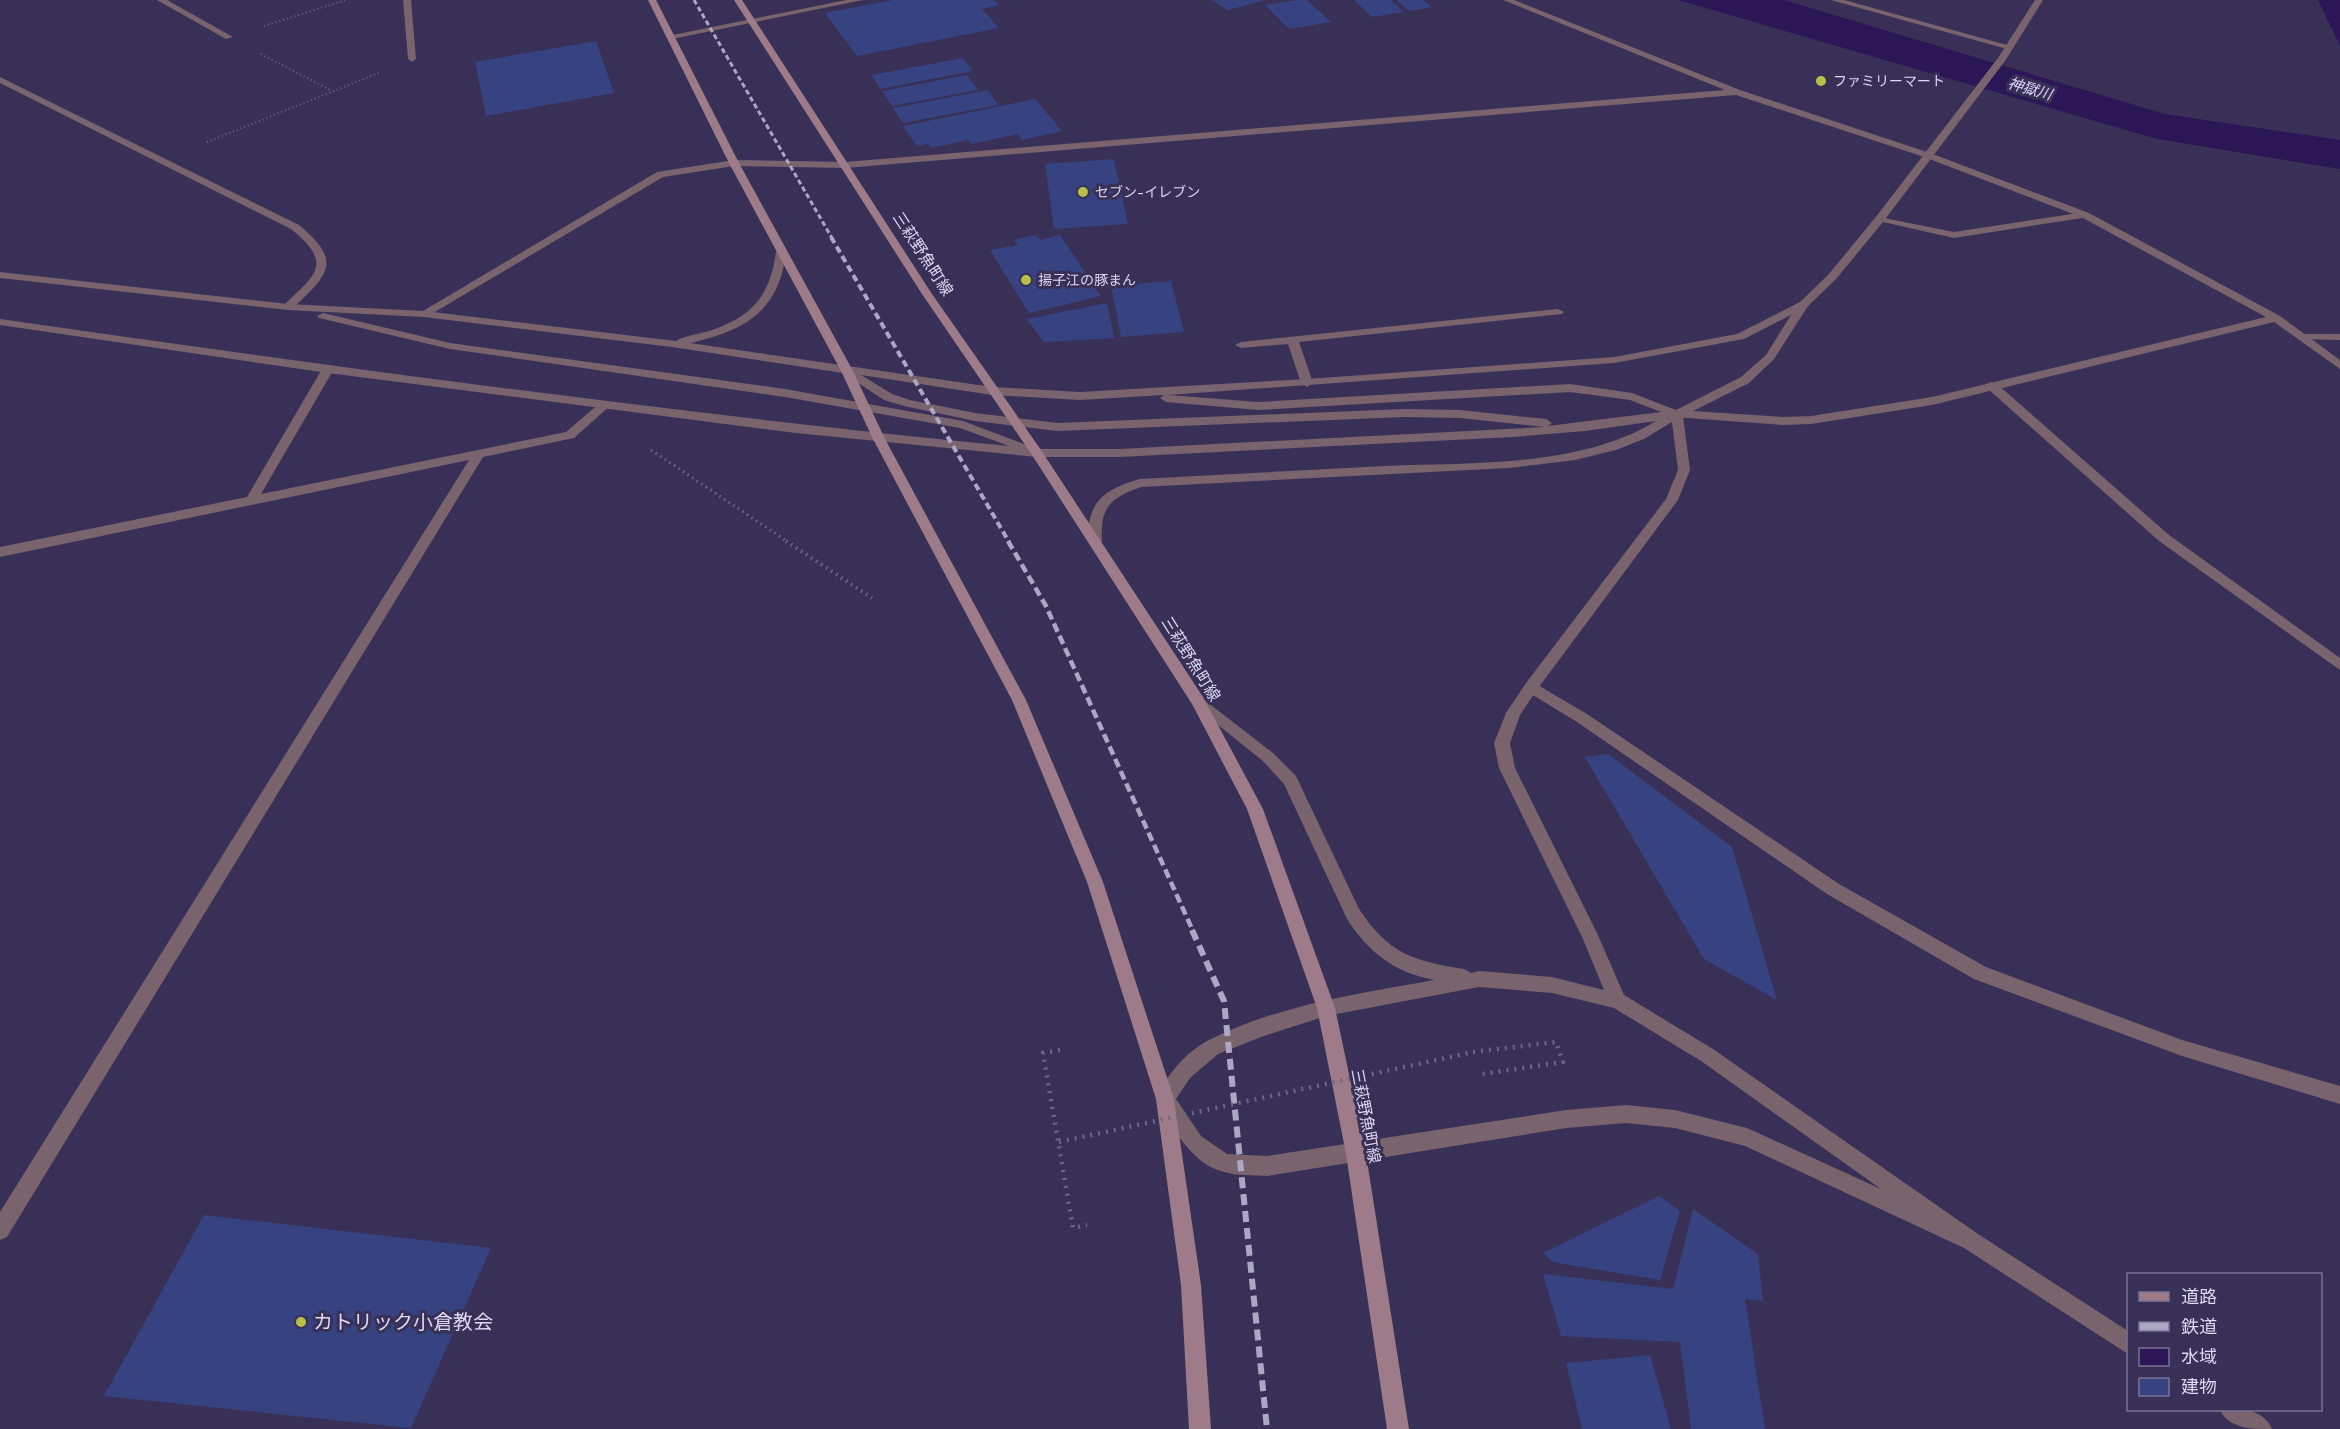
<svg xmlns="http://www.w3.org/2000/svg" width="2340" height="1429" font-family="'Work Sans','Noto Sans JP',sans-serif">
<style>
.water{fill:#2c1756}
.building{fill:#374281}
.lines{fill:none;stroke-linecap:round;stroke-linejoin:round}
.path-far3{stroke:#6d6688;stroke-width:2;stroke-dasharray:1 3;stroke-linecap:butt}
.path-far2{stroke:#6d6688;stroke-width:3;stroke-dasharray:1.5 4;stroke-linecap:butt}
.path-far1{stroke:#6d6688;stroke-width:4;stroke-dasharray:1.5 4.5;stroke-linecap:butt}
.path{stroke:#6d6688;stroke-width:4.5;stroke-dasharray:2 6;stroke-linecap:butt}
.service{fill:#79636c;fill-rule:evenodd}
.minor{fill:#79636c;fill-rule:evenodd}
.tertiary{fill:#79636c;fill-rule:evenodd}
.secondary{fill:#9d7b88;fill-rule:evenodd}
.rail-far3{stroke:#aca7c4;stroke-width:3;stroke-dasharray:5 3;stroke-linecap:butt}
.rail-far2{stroke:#aca7c4;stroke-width:4;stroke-dasharray:7 4;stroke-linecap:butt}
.rail-far1{stroke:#aca7c4;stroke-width:4.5;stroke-dasharray:9 4.5;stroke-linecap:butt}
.rail{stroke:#aca7c4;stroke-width:6;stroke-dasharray:11 6;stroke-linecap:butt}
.path-bridge{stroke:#6d6688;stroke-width:4.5;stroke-dasharray:2 6;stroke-linecap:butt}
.poi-dot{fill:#b8c147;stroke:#393057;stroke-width:2}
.labels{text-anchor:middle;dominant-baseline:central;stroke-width:6;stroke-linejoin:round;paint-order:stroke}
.far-poi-label{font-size:14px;fill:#dcd8f1;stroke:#393057;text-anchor:start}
.far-water-label{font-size:15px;font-style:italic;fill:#dbd4fc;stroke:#393057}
.street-label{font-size:16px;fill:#dcd8f1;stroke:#393057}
.near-poi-label{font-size:20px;fill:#dcd8f1;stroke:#393057;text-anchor:start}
</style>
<rect width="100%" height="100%" fill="#393057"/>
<g class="water">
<polygon points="1678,0 1784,0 2165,114 2340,140 2340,169 2157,139"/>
<polygon points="2318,0 2340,0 2340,46"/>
</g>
<g class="building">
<polygon points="893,0 994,0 999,5 982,9 999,28 857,56 825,13"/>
<polygon points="1211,0 1262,0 1262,1 1228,10"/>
<polygon points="1297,0 1307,0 1331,22 1289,29 1265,5"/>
<polygon points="1354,0 1391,0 1404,12 1372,17"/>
<polygon points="1396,0 1423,0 1432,7 1409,11"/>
<polygon points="596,41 614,93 486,116 475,62"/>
<polygon points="963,58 973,71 880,89 872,75"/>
<polygon points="967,75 978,90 892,106 882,91"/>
<polygon points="988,90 998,105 903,123 893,108"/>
<polygon points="1035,99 1062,131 1022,140 1018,134 972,144 969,140 931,148 928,144 917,146 903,126"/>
<polygon points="1114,159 1128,224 1054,229 1045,164"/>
<polygon points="1036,235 1040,240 1060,235 1101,296 1029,313 990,250 1018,245 1014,240"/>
<polygon points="1171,281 1184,332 1121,337 1111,286"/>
<polygon points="1107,303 1114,338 1044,342 1027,319"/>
<polygon points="1608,754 1732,847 1777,1000 1704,959 1585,757"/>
<polygon points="1659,1196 1680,1211 1660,1280 1553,1262 1543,1253"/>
<polygon points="1693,1209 1758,1254 1763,1301 1745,1299 1765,1429 1691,1429 1680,1342 1561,1336 1543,1274 1673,1289"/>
<polygon points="204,1215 491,1248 411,1428 104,1396"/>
<polygon points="1650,1355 1671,1429 1582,1429 1566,1363"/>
</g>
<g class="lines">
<g class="path-far3">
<polyline points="264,26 346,0"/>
<polyline points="261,54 332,91"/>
<polyline points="207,142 381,72"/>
</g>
<polyline class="path-far2" points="651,450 788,542"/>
<polyline class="path-far1" points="786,541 872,598"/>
<g class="path">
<polyline points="1060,1050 1043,1053 1073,1228 1087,1225"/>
<polyline points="1473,1052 1556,1042 1563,1062 1482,1074"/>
</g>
<g class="service">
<polygon points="157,0 167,0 233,37 226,39"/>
<polygon points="2085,212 2089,213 2089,217 1954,238 1874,220 1879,217 1954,232"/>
<polygon points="2302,334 2340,334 2340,340 2298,339 2298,335"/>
<polygon points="1992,382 1996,383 2169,535 2340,658 2340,670 2159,541 1988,389 1988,383"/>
</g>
<g class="minor">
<polygon points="403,0 411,0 416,59 412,62 408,59"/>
<polygon points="846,0 863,0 672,39 668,36"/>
<polygon points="1503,0 1514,0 1740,90 1930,153 2089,213 2280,316 2340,360 2340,369 2274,322 1932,405 1811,424 1783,425 1673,417 1673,411 1677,410 1783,417 1811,416 1932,397 2266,317 2081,217 1924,157 1736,95 845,168 734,166 663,177 428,316 420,316 418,314 657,172 734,160 845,162 1725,90"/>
<polygon points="1831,0 1844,0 2014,47 2007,49"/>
<path d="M 0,77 L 299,225 C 344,262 328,275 292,309 L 284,309 L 284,305 C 317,274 333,263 291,229 L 0,83 Z"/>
<polygon points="1558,309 1564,312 1562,314 1299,342 1313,383 1307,387 1301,383 1288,344 1241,348 1235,345 1241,342"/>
<polygon points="328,365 334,369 261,494 566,432 601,402 609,402 611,405 574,438 483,457 7,1237 0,1240 0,1212 469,460 0,557 0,547 247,497 322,369"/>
<polygon points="1531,681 1587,714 1839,884 1986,967 2182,1040 2340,1086 2340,1104 2182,1056 1974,979 1827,894 1577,722 1526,691 1524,687"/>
</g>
<g class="tertiary">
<path d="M 2035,0 L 2043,0 L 2005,61 L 1883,222 L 1836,279 L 1808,306 L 1774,359 L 1749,383 L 1683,416 L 1690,470 L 1678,500 L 1536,691 L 1520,715 L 1510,743 L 1515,768 L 1597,933 L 1624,995 L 1713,1049 L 1978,1234 L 2128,1331 L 2128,1354 L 1964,1248 L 1745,1146 L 1675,1128 L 1626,1123 L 1566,1128 L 1267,1176 C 1253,1175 1237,1176 1224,1172 C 1193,1165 1174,1129 1158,1105 L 1156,1099 C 1165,1077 1185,1053 1207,1041 C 1277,1005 1358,994 1434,980 C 1394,972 1369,953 1347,919 L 1284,784 L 1263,761 L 1193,705 L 1191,701 L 1198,695 L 1273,753 L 1296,776 L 1359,909 C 1389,954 1413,961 1464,969 L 1471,973 L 1479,971 L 1552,977 L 1604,990 L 1583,939 L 1499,768 L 1494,743 L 1506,713 L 1526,683 L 1666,499 L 1678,470 L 1672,422 L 1644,439 L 1616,450 L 1575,460 L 1509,468 L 1141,487 C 1110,498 1100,507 1102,541 L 1095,546 L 1088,541 C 1087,502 1104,489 1140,479 C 1222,475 1304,470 1385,466 C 1473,462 1579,468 1656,421 L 1585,431 L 1513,437 L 1119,457 L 1037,457 L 796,433 L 328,373 L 0,325 L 0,319 C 336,367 672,413 1009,446 L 960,428 L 785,397 L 450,349 L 319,318 L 317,316 L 323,313 L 450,343 L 785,389 L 963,421 L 1037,449 L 1119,449 L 1544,427 L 1460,418 L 1405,417 L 1057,431 L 975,421 L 904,406 L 884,400 L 843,373 L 672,347 L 424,317 L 288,310 L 0,278 L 0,272 L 288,304 L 424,311 L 676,341 C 686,335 700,334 712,330 C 753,316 770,295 776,252 L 781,249 L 786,252 C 779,312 745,330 690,343 L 992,387 L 1080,392 L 1307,379 L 1614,357 L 1737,334 L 1800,302 L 1828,275 L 1875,218 L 1998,58 ZM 1791,315 L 1766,355 L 1741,377 L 1676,410 L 1632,393 L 1570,384 L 1258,402 L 1168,395 L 1614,363 L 1744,339 ZM 861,375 L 992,395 L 1080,400 L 1164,395 L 1160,398 L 1166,402 L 1258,410 L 1570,392 L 1630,400 L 1661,412 L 1548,426 L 1552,423 L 1546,419 L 1460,410 L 1405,409 L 1057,423 L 975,413 L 910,400 L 892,394 ZM 1479,987 L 1552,993 L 1614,1008 L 1701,1061 L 1881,1189 L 1747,1128 L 1675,1110 L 1626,1105 L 1566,1110 L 1267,1156 L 1227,1154 L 1201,1136 L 1176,1099 L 1190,1078 L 1218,1054 L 1261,1037 L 1326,1016 Z"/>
<path d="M 2220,1410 C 2239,1408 2263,1408 2272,1429 C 2252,1429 2229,1429 2220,1410 Z"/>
</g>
<g class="secondary">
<polygon points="648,0 656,0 739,163 853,371 885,439 1026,700 1103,882 1174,1099 1201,1285 1211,1429 1189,1429 1181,1285 1156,1099 1087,882 1012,700 873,439 841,371 729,163"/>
<polygon points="734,0 742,0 932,294 1041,450 1203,697 1263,809 1335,1008 1366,1154 1409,1429 1387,1429 1346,1154 1317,1008 1247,809 1192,704 1032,455 922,294"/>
</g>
<polyline class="rail-far3" points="694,0 832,238"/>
<polyline class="rail-far2" points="831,237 1009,542"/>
<polyline class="rail-far1" points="1008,541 1046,606 1193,931"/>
<polyline class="rail" points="1192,930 1224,1001 1267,1429"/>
<polyline class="path-bridge" points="1059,1142 1473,1052"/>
</g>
<g class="poi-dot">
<circle cx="1821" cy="81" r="6"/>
<circle cx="1083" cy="192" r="6"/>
<circle cx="1026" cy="280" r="6"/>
<circle cx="301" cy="1322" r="6"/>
</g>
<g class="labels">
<g class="far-poi-label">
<text x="1833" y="81">ファミリーマート</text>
<text x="1095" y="192">セブン-イレブン</text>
<text x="1038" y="280">揚子江の豚まん</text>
</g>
<g class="far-water-label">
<text transform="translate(2030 89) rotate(16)">神獄川</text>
</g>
<g class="street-label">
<text transform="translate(923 254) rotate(57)">三萩野魚町線</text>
<text transform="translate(1191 659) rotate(58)">三萩野魚町線</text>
<text transform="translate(1366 1116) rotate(79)">三萩野魚町線</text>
</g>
<g class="near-poi-label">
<text x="313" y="1322">カトリック小倉教会</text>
</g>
</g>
<rect x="2127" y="1273" width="195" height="138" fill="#393057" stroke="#7a7395" stroke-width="1.5"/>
<rect x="2139" y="1292" width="30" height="9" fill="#9d7b88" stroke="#7a7395" stroke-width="1.5"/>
<text x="2181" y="1303" font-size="18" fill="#dcd8f1">道路</text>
<rect x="2139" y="1322" width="30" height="9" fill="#aca7c4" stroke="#7a7395" stroke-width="1.5"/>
<text x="2181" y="1333" font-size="18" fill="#dcd8f1">鉄道</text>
<rect x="2139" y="1348" width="30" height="18" fill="#2c1756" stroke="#7a7395" stroke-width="1.5"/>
<text x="2181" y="1363" font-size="18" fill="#dcd8f1">水域</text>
<rect x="2139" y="1378" width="30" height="18" fill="#374281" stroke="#7a7395" stroke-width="1.5"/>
<text x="2181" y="1393" font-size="18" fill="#dcd8f1">建物</text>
</svg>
